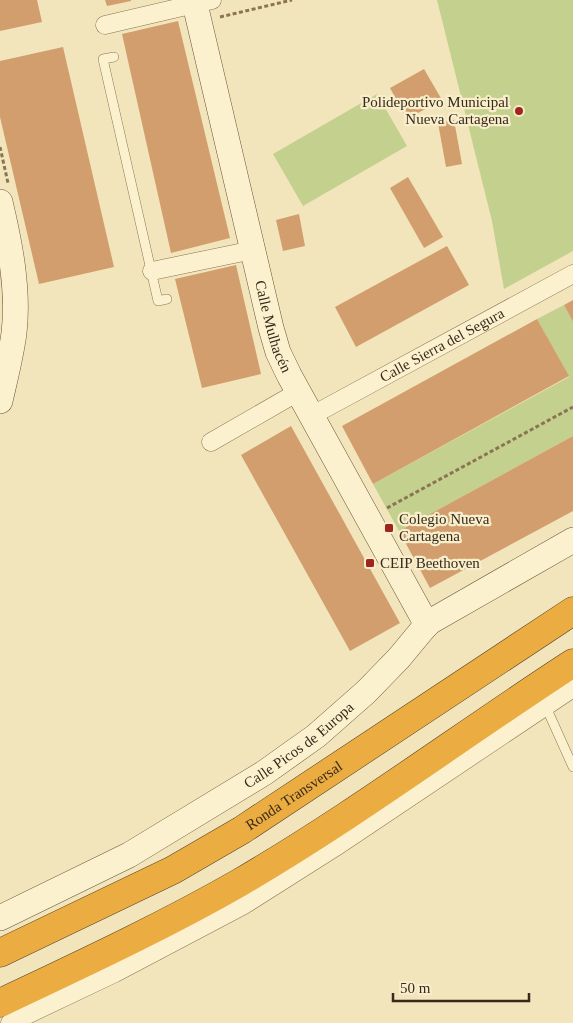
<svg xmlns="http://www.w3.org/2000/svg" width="573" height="1023" font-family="Georgia,serif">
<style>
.green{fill:#c4d08e}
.building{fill:#d39e6d}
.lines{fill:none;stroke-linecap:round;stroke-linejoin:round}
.lane-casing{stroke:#8a7453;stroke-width:10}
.street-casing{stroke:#8a7453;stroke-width:19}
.secondary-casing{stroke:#6b5537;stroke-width:26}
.highway-casing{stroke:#574129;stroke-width:29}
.path{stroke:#8a7453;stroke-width:3;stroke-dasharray:4 2.5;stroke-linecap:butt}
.lane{stroke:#fcf1ce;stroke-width:9}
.street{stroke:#fcf1ce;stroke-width:18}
.secondary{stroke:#fcf1ce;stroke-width:25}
.highway{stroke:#ebac42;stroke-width:28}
.poi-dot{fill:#9e261e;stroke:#f8eecb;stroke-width:2}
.labels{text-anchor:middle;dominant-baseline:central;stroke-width:4.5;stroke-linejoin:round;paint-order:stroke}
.poi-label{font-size:15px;fill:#372a1a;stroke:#f8eecb;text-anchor:start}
.street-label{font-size:15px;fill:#372a1a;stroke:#f8eecb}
</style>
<rect width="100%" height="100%" fill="#f2e5bb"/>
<g class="green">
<polygon points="437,0 573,0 573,251 504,289 492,221"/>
<polygon points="377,94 407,146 303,206 273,154"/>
<polygon points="564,305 573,322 573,436 399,531 373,484 569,377 537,319"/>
</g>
<g class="building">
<polygon points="0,0 37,0 42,22 0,31"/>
<polygon points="105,0 131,0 131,1 107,6"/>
<polygon points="178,21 230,238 171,253 122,34"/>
<polygon points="63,47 114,267 39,284 0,117 0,61"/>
<polygon points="424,69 442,100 407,119 390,88"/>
<polygon points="454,120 462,164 446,167 438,123"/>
<polygon points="408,177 443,237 424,248 390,188"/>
<polygon points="299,214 305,246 283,251 276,220"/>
<polygon points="447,246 469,285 356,347 335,307"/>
<polygon points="236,265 261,374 202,388 175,279"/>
<polygon points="573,300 573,322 564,305"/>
<polygon points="537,319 569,376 373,484 342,426"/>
<polygon points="291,426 400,623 350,651 241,455"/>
<polygon points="573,436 573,511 430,588 399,531"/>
</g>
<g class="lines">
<defs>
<g id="lane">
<polyline points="114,57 103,59 158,301 167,299"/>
<polyline points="546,707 573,767"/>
</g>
<g id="street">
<polyline points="105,25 212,0"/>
<polyline points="152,271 253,250"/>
<path id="s1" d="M 311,416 L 573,274"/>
<polyline points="211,442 298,392"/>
<polyline points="10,1023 115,973 244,905 334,848 573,688"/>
</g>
<g id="secondary">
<path id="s2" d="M 194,0 L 271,328 L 278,352 L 289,375 L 427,625"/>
<path d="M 0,202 C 10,244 19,290 14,333 C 11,356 5,379 0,401"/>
<path id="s3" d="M 0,918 L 129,855 L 264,773 L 316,736 L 366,692 L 399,658 L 428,623 L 573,540"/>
</g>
<g id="highway">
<path id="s4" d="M 0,953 L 173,870 L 242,830 L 573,611"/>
<path d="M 0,1003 C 80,965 162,927 239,883 C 354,816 462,735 573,663"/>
</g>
</defs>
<use href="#lane" class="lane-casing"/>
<use href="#street" class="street-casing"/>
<use href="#secondary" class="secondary-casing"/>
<use href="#highway" class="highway-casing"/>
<g class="path">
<polyline points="220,17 292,0"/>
<polyline points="0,147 8,183"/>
<polyline points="387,508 573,407"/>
</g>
<use href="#lane" class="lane"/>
<use href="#street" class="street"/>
<use href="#secondary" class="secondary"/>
<use href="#highway" class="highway"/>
</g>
<g class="poi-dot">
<circle cx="519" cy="111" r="5"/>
<rect x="384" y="523" width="10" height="10" rx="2.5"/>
<rect x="365" y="558" width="10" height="10" rx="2.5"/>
</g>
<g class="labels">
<g class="poi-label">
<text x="509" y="102" text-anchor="end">Polideportivo Municipal<tspan x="509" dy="17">Nueva Cartagena</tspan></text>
<text x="399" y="519">Colegio Nueva<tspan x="399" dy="17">Cartagena</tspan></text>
<text x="380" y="563">CEIP Beethoven</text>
</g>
<g class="street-label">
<text stroke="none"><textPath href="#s2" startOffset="336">Calle Mulhacén</textPath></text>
<text stroke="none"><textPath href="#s1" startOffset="149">Calle Sierra del Segura</textPath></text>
<text stroke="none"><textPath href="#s3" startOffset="346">Calle Picos de Europa</textPath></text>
<text stroke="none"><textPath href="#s4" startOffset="334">Ronda Transversal</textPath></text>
</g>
</g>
<path d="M393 993v8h136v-8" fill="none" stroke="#372a1a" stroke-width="2.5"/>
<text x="400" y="993" font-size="15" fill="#372a1a" stroke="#f8eecb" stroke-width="4" paint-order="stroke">50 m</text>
</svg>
